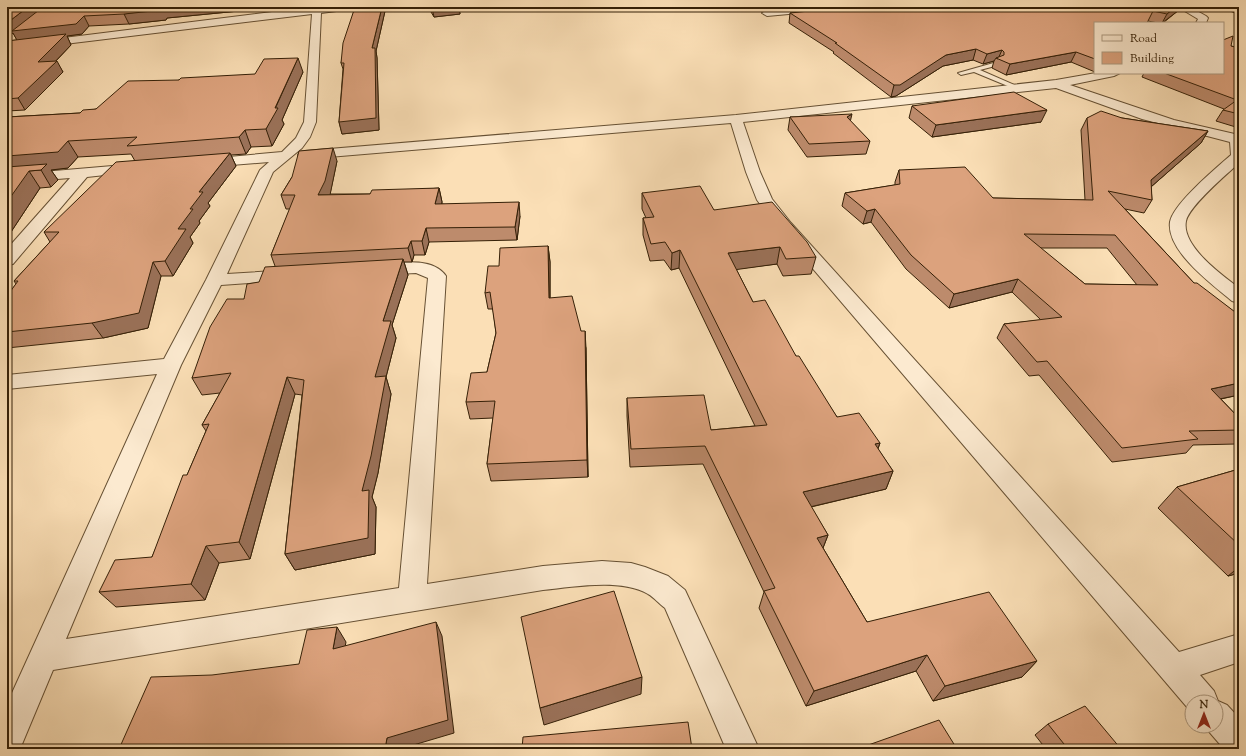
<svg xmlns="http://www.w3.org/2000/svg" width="1246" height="756" font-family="'Sorts Mill Goudy',serif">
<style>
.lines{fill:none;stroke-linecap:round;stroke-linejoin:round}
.lane-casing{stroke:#665033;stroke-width:2}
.street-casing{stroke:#665033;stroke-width:2}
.lane{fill:#fcead0;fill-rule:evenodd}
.street{fill:#fcead0;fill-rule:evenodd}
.wall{fill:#bd8b6c;stroke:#352007;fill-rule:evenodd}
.shaded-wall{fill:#9a7158;stroke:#352007}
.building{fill:#dca27d;stroke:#352007;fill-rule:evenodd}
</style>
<rect width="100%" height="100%" fill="#fbdfb6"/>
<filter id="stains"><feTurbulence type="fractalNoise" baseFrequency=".005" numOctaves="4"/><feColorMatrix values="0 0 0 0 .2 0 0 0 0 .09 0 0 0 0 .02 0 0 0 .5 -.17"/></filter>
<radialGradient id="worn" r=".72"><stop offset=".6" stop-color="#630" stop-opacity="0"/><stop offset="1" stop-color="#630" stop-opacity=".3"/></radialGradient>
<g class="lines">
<defs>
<polygon id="lane" points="997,62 999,63 999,65 980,70 1019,87 1019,89 1015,89 974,72 961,75 958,73"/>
<g id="street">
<path d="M 312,7 L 349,7 L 344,10 L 321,13 L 316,122 L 310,137 L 302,148 L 273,172 L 227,274 L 290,270 L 296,271 L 299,275 L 296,279 L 290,280 L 221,285 L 181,365 L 66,639 L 399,588 L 428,278 L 416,273 L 377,275 L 371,274 L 368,270 L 371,266 L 377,265 C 398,263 432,256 446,276 L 427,584 L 543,566 L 602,561 L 631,563 L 645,567 L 668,576 L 685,590 L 759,749 L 726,749 L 665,608 C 659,604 654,597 648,594 C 621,578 573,587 543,590 L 53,670 L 20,749 L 7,749 L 7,704 L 157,374 L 7,389 L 7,375 L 164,359 L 206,280 L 260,170 L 269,162 L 207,167 L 202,166 L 200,163 L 202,160 L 207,159 L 282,152 L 296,138 L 304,122 L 312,14 L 7,51 L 7,45 Z"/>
<polygon points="801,7 837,7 832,10 767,16 762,13 767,10"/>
<polygon points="1178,7 1190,7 1206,16 1208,18 1206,23 1196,23 1198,19"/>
<path d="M 1096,73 L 1120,73 L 1114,76 L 1070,85 L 1174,120 L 1239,135 L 1239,163 C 1227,174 1189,206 1186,221 C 1181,246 1222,275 1239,288 L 1239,303 L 1232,301 C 1213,285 1166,251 1170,222 C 1173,204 1216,168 1231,155 L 1230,142 L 1142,119 L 1056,88 L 743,122 L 760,172 L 772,199 L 791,223 L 1179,652 L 1239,634 L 1239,662 L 1200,675 L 1214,691 L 1218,701 L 1227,705 L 1239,718 L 1239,749 L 1224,749 L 1205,727 L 1216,726 L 1216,702 L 1192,702 L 1192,713 L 779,229 L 757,200 L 746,172 L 731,123 L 305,159 L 300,158 L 298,155 L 300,152 L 305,151 L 736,115 L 1056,80 Z"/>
<polygon points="136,164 141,165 143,168 141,171 87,177 13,264 7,265 7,249 70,178 7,183 7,175"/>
</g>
</defs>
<use href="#lane" class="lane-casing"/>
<use href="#street" class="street-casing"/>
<use href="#lane" class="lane"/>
<use href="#street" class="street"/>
</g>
<g class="wall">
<polygon points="7,7 280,7 167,18 166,20 129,24 89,26 82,34 67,36 71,45 56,61 63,72 25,110 7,111 7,41 17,40 13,33"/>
<polygon points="355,7 392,7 390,7 390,11 385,11 376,51 377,58 379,130 342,134 339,122 343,69 341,63"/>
<polygon points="428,7 459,7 460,14 434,17"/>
<polygon points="842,7 1181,7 1179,10 1163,23 1158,23 1148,21 1095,23 1095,72 1071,62 1006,75 992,68 994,61 983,64 973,60 943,66 896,96 891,97 833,53 834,52 789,23 790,13 843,8"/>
<polygon points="1217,7 1239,7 1239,14"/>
<polygon points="1231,46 1239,48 1239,128 1216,121 1223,110 1224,109 1142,77 1144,73 1223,73"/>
<polygon points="303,72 282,120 284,124 272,146 251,147 246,154 231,155 236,166 208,203 210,206 199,221 200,223 190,237 193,243 173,276 161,276 148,328 103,338 7,348 7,296 16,284 14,281 50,242 44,232 135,161 131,154 78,157 68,168 51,170 58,180 51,187 40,188 7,238 7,117 80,113 96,109 179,80"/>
<polygon points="912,106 1041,122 932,137 909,118"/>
<polygon points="790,117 850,121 870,141 866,154 807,157 788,130"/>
<path d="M 1087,118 L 1122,118 L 1208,131 L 1201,143 L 1151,187 L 1152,200 L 1144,213 L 1125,209 L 1194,283 L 1239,315 L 1239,395 L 1221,399 L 1239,418 L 1239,441 L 1236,444 L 1193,445 L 1186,453 L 1112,462 L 1039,375 L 1029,376 L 997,338 L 1004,324 L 1041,320 L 1012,292 L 949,308 L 906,269 L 871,222 L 863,224 L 842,206 L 845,193 L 895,185 L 895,182 L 899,170 L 993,198 L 1085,200 L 1081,130 ZM 1040,248 L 1107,248 L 1137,285 L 1085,284 Z"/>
<polygon points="337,161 330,194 370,194 439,188 442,202 442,204 520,216 517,240 429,242 425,255 414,255 412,262 404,262 408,275 392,325 396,338 386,377 391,394 378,473 372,497 376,507 375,554 295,570 285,554 302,395 295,394 250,559 219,563 205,600 116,607 99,592 152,557 206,431 202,425 220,393 202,395 192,378 244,299 259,282 275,266 271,255 290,209 286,209 281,195 292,177"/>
<polygon points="642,193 714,210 816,257 811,274 783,276 777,264 736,269 753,302 796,356 837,417 880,443 878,449 893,471 886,489 811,507 828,535 823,548 867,622 1037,661 1022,677 933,701 916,671 806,706 759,608 764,592 703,464 630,467 627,416 627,398 711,430 755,426 679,268 671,270 664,260 650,261 643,235 643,218 646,218 642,209"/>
<polygon points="1239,218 1239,226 1235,224"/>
<polygon points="548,246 550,262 550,298 581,331 586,348 588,477 491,481 487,464 493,418 470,419 466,402 487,372 496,333 493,309 488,309 485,293 499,266"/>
<polygon points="1239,469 1239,573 1228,576 1158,508 1177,487"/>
<polygon points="1048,724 1121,749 1046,749 1035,735"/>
</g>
<g class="shaded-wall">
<polygon points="28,7 46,7 84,16 89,26 82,34 67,36 71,45 48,69 57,61 63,72 25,110 18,98 18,42 13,33 7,38 7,23"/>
<polygon points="175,7 280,7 167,18 166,20 129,24 124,14 163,8"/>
<polygon points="382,7 384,7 385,11 376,51 377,58 379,130 342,134 339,122 372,48"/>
<polygon points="440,7 459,7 460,14 434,17 432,8"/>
<polygon points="1175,7 1181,7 1179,10 1162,23 1167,14"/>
<polygon points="976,49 973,60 943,66 896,96 891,97 894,85 946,55"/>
<polygon points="1002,50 998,59 996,58 994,61 983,64 987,54"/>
<polygon points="1076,52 1071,62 1006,75 1010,64"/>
<polygon points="298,58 303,72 282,120 284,124 272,146 266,129"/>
<polygon points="1047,110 1041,122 932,137 936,125"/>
<polygon points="852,114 849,127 847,117"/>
<polygon points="245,130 251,147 246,154 239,137"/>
<polygon points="1208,131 1201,143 1144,193 1151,180"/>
<polygon points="68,141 78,157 68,168 51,170 58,180 51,187 41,170 29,171 40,188 7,238 7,156"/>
<polygon points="333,148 337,161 330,195 318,195"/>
<polygon points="230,153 236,166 208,203 210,206 199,221 200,223 190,237 193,243 173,276 165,261 178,229 199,192"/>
<polygon points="439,188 442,202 437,217 435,204"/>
<polygon points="519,202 520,216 517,240 515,227"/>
<polygon points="875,209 871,222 863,224 867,211"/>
<polygon points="426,228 429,242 425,255 422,241"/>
<polygon points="411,241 414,255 412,262 408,248"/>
<polygon points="548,246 550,262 550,315 549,298"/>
<polygon points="780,247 777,264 726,271 728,253"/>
<polygon points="680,250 679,268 671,270 672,253"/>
<polygon points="403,259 408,275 392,325 396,338 386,377 391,394 378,473 372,497 376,507 375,554 295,570 285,554 362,491 375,377 383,321"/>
<polygon points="153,262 161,276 148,328 103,338 92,323"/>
<polygon points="1018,279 1012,292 949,308 954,294"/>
<polygon points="585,331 586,348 588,477 587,460"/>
<polygon points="287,377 295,394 250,559 239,542"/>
<polygon points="1239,383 1239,395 1200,403 1211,389"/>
<polygon points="880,443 873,461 875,444"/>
<polygon points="893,471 886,489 797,510 803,492"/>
<polygon points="828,535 821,553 817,538"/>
<polygon points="206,546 219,563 205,600 191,584"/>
<polygon points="1239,567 1239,573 1228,576"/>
<polygon points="436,622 442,636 454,733 400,749 385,749 387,738"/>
<polygon points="337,627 346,642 342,663 333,649"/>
<polygon points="927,655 916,671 806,706 814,691"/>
<polygon points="1037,661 1022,677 933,701 945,686"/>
<polygon points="642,677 641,694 544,725 540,708"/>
</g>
<g class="building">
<polygon points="7,7 28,7 7,23"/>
<polygon points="43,7 175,7 163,8 162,10 124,14 84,16 76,24 12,31"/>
<polygon points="355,7 382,7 372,48 375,48 376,118 339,122 344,63 341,63 343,43"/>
<polygon points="847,7 1175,7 1167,14 1153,11 1147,23 1095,23 1095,59 1076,52 1010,64 996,58 1004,55 1004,52 1002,50 987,54 976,49 946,55 900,85 894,85 835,43 837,43 790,13"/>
<polygon points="66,34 38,62 57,61 18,98 7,99 7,41"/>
<polygon points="1233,36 1231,46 1239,48 1239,114 1223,110 1237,100 1164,73 1223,73 1223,40"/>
<polygon points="298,58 275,108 278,108 266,129 245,130 239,137 127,146 137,137 68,141 58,152 7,156 7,117 80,113 83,110 96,109 128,81 179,80 181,78 255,74 264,59"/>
<polygon points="1014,92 1047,110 936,125 912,106"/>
<path d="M 1101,111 L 1122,118 L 1208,131 L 1151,180 L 1152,200 L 1108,191 L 1194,283 L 1197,283 L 1239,315 L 1239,383 L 1211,389 L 1239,418 L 1239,430 L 1189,431 L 1198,439 L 1122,448 L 1047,361 L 1037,362 L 1004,324 L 1062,317 L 1018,279 L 954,294 L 911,255 L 875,209 L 867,211 L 845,193 L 900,184 L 899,170 L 965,167 L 993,198 L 1093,200 L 1087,118 ZM 1024,234 L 1115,235 L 1158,285 L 1085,284 Z"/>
<polygon points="852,114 847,117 870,141 809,144 790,117"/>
<polygon points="333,148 325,181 318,195 370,194 372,190 439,188 435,204 519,202 515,227 426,228 422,241 411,241 408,248 271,255 295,195 281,195 292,177 299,151"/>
<polygon points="230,153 199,192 203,192 190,209 193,209 178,229 186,229 165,261 153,262 139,313 92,323 7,332 7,296 18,281 14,281 59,232 44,232 116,162"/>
<polygon points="47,164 41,170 29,171 7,202 7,167"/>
<polygon points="700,186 714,210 772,202 807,242 816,257 786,259 780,247 728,253 753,302 765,300 796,356 799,356 837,417 859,413 880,443 875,444 893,471 803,492 828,535 817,538 867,622 989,592 1037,661 945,686 927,655 814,691 764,591 775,588 705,446 631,449 627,398 704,395 711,430 767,425 680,250 672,253 665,242 651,244 643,218 654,217 642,193"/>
<polygon points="548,246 549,298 572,296 581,331 585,331 587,460 487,464 495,401 466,402 471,373 487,372 496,333 490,292 485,293 488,266 499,266 500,248"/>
<polygon points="403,259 383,321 391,321 375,377 386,376 371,456 362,491 369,490 368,538 285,554 304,380 287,377 239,542 206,546 191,584 99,592 115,560 152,557 183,475 187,475 209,424 202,425 231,373 192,378 210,327 227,299 244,299 247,284 259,282 265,267"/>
<polygon points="1239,469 1239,545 1177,487"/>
<polygon points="614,591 642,677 540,708 521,617"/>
<polygon points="436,622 448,720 387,738 385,749 119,749 151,677 212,675 299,664 307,630 337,627 333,649"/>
<polygon points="1085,706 1121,749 1068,749 1048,724"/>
<polygon points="939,720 957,749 857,749"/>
<polygon points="688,722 692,749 522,749 523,737"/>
</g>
<rect width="1246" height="756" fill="none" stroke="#fbdfb6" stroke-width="24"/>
<rect x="8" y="8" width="1230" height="740" fill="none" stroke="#352007" stroke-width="2"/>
<rect x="12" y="12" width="1222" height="732" fill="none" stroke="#352007"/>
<rect x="1094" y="22" width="130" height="52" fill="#fcead0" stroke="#ac9980"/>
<rect x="1102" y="35" width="20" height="6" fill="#fcead0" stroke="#ac9980"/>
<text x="1130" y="42" font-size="12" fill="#352007">Road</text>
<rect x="1102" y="52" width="20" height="12" fill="#dca27d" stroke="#ac9980"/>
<text x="1130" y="62" font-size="12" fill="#352007">Building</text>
<g transform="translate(1204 714)"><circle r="19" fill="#fcead0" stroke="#ac9980"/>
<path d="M0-3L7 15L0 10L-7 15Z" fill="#8f2418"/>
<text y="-6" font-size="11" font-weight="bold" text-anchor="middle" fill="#352007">N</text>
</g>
<rect width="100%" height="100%" filter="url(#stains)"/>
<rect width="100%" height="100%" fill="url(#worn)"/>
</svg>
